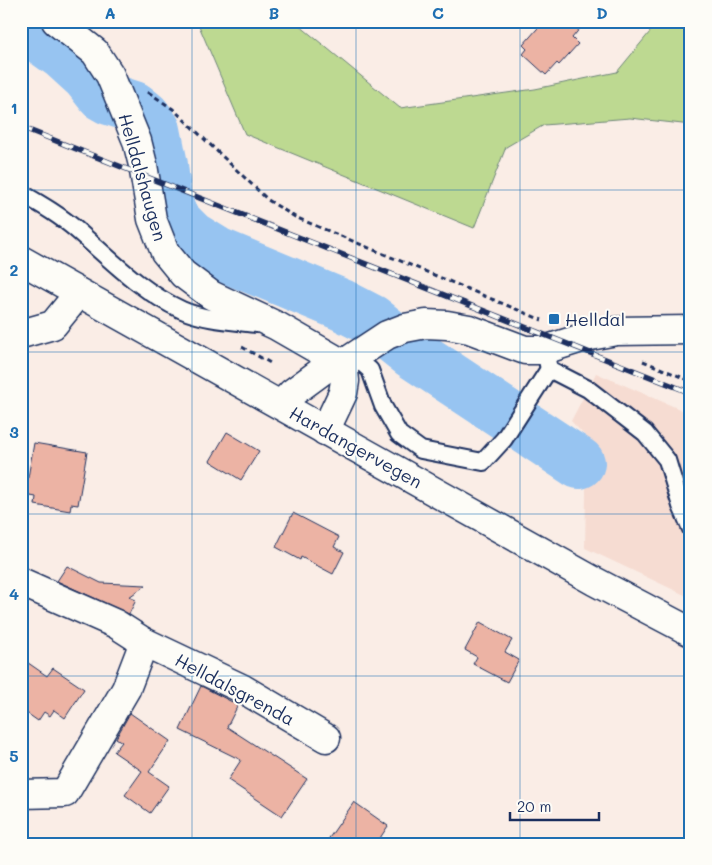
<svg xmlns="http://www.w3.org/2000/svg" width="712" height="865" font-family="Mali,sans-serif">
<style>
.built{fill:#f6dcd2}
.green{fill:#bdd991;stroke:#6c8478}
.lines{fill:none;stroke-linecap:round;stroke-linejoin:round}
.river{stroke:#97c4f1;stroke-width:52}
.building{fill:#ecb3a4;stroke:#1b2f5e}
.service-casing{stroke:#1b2f5e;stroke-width:20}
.minor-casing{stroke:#1b2f5e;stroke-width:31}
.tertiary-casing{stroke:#1b2f5e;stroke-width:31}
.primary-casing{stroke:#1b2f5e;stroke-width:31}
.path{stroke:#1b2f5e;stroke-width:3;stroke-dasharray:5 4;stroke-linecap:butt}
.service{stroke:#fdfcf7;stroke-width:16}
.minor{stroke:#fdfcf7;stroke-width:28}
.tertiary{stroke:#fdfcf7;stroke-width:28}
.primary{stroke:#fdfcf7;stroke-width:28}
.rail-casing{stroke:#1b2f5e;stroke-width:5.5}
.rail{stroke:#fdfcf7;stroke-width:4;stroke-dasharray:11;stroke-linecap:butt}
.grid{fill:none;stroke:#1f6fb2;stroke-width:1;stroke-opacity:0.55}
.poi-dot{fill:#1f6fb2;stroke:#fdfcf7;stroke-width:2}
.labels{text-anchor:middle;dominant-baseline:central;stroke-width:4;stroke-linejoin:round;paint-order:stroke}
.street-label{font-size:18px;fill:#1b2f5e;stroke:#fdfcf7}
.poi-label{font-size:18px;fill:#1b2f5e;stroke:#fdfcf7;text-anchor:start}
.neatline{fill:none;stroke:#1f6fb2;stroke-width:2}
.grid-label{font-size:16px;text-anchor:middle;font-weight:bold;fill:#1f6fb2}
</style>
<rect width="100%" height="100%" fill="#faede6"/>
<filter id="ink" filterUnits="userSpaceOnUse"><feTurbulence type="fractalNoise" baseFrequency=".02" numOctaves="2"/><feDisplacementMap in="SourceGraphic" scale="10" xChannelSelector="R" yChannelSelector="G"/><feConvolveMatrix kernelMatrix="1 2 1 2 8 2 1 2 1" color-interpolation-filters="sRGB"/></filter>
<g filter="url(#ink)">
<polygon class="built" points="596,373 691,414 691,598 585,548 587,438 571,421"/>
<polygon class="green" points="197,21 294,21 400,108 535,89 617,72 659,21 691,21 691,125 630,118 544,125 506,147 474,228 245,134"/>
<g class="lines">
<polyline class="river" points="21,28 28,29 64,55 87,76 102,95 109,99 134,107 145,116 155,130 162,165 166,201 174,220 191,237 217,253 342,305 371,320 411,352 579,463"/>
</g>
<g class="building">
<polygon points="544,21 586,21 572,38 578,44 559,65 557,63 546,75 523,54 527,49 523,45"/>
<polygon points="227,432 259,451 241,480 210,461"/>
<polygon points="34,443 87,452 78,505 71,504 70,511 35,505 36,497 25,495"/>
<polygon points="293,513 339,537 334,547 344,552 333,574 301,557 300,560 276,547"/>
<polygon points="67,566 101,583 146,585 129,597 136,600 129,614 57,581"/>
<polygon points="480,622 512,640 505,652 519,660 507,682 473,664 477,657 465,650"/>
<polygon points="21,658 47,676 53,668 84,689 65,718 54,710 50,716 44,712 38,721 21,709"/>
<polygon points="201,686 238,705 227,727 307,779 282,816 228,780 241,760 180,730"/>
<polygon points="130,713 170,741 149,772 169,786 150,813 125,795 142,771 114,752 122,742 116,738"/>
<polygon points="354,802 388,826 376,844 325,844"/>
</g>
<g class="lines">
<defs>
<g id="service">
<path d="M 21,193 C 42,205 61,216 79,232 C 111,260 142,292 182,310 C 205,320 232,321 257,324"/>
<polyline points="355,357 370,370 383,406 399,434 421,450 483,462 504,439 549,369"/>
<polyline points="547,360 549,369 588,389 645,433 667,460 681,506 691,529"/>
</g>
<g id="minor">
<polyline points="56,21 95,52 110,75 137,141 143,165 152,219 165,252 183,274 211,295 277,326 343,364"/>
<polyline points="21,334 53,325 79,293"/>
<polyline points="21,582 116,624 144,642 126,689 65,793 21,794"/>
<polyline points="144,642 243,689 326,738"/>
</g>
<g id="tertiary">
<polyline points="281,405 292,393 326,368 343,364 387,335 405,328 426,324 447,325 469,329 525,350 544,350 585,337 616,331 691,330"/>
<polyline points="325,431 343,393 345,381 343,364"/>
</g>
<polyline id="primary" points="21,260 594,581 691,632"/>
</defs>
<use href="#service" class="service-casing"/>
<use href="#minor" class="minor-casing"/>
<use href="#tertiary" class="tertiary-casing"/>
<use href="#primary" class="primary-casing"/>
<g class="path">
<polyline points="148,92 173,109 268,200 295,217 542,320"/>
<polyline points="242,347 272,364"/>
<polyline points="643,361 691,381"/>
</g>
<use href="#service" class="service"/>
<use href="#minor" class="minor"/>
<use href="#tertiary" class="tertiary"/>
<use href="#primary" class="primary"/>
<defs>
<polyline id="rail" points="21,127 691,393"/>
</defs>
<use href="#rail" class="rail-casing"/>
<use href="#rail" class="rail"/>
</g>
</g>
<path class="grid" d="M 192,21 L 192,844M 356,21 L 356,844M 520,21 L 520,844M 21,190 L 691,190M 21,352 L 691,352M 21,514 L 691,514M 21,676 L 691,676"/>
<rect class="poi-dot" x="548" y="313" width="12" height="12" rx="2.5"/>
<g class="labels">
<g class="street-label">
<text transform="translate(143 177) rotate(74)">Helldalshaugen</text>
<text transform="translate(356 447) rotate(29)">Hardangervegen</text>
<text transform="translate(235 689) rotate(28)">Helldalsgrenda</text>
</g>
<g class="poi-label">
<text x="565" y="319">Helldal</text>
</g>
</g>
<rect width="712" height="865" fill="none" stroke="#fdfcf7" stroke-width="55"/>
<path d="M510 812v8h89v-8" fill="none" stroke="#1b2f5e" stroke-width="2.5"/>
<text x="517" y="812" font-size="15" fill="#1b2f5e" stroke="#fdfcf7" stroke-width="4" paint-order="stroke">20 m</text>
<rect x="28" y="28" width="656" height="810" class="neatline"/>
<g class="grid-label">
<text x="110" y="19">A</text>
<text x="274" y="19">B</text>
<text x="438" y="19">C</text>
<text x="602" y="19">D</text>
<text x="14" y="114">1</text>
<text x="14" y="276">2</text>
<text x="14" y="438">3</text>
<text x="14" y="600">4</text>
<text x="14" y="762">5</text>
</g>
</svg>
